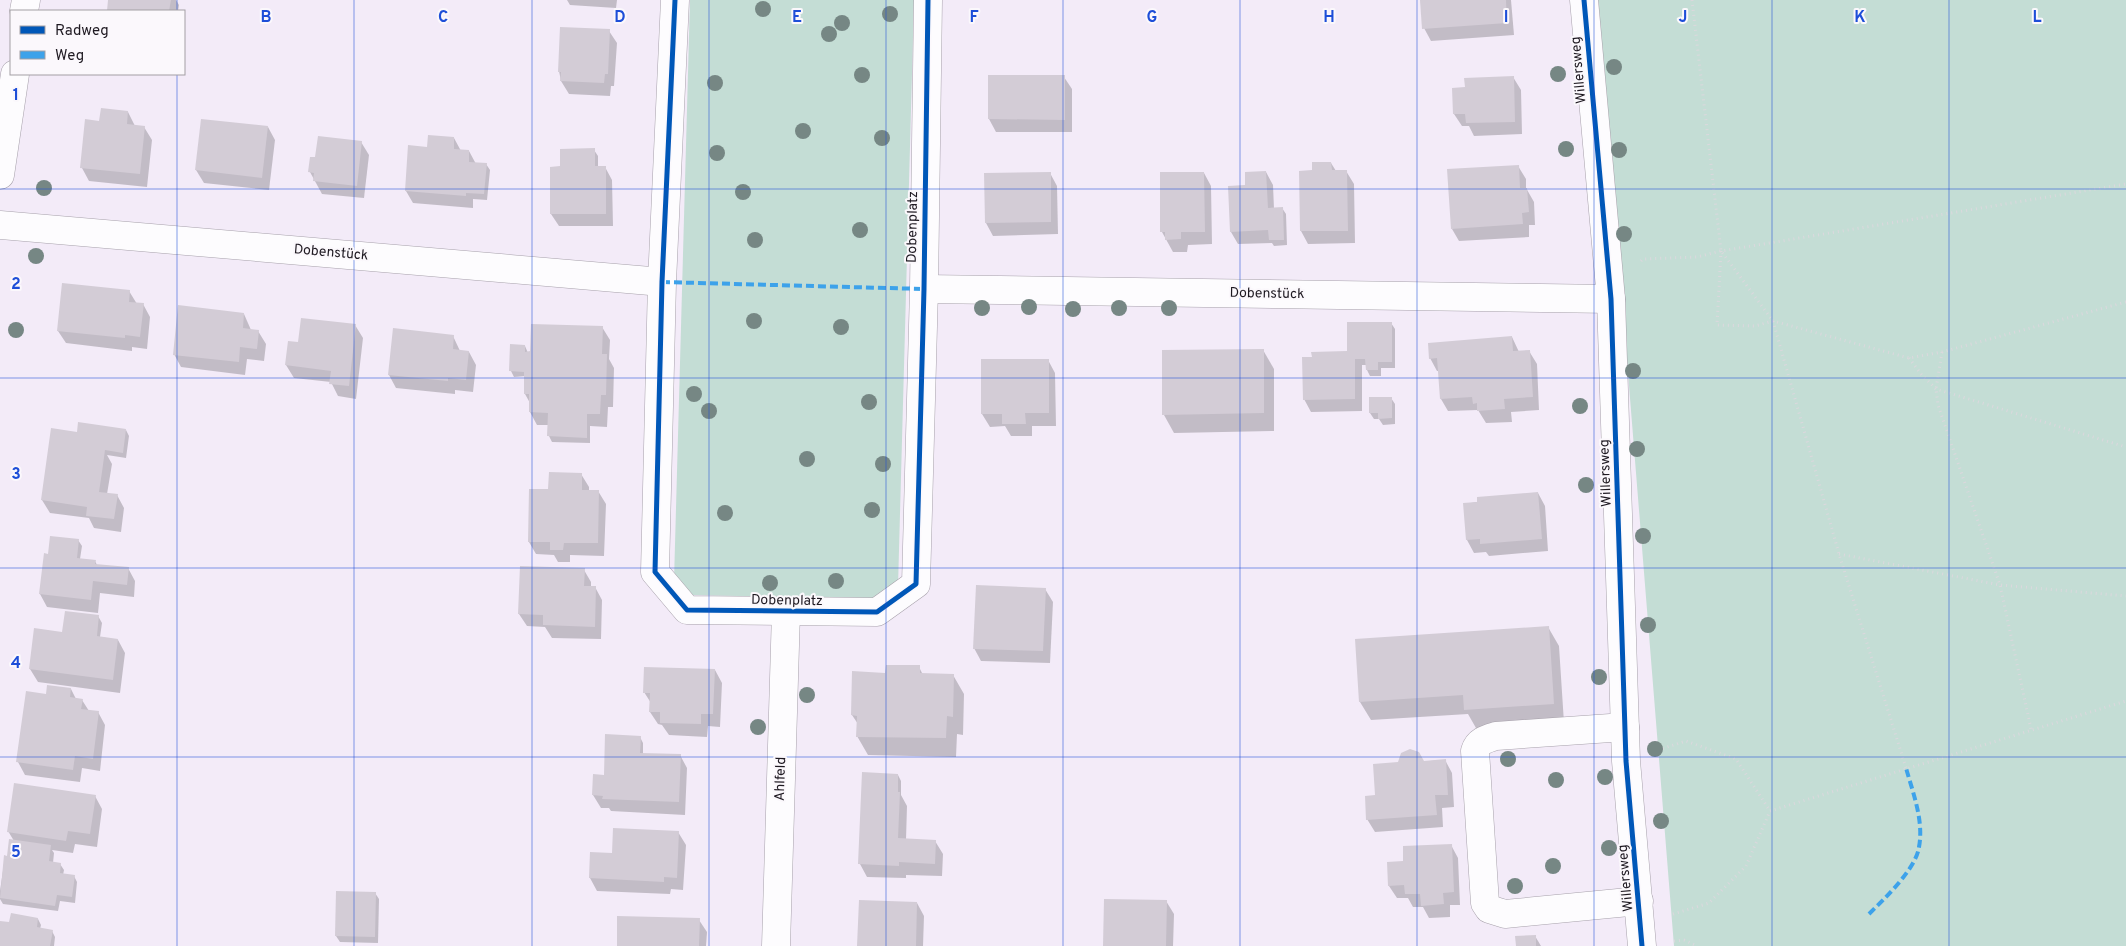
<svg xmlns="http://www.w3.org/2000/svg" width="2126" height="946" font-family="Overpass,sans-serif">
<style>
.green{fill:#c4ddd5}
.shadow{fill:#0003}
.building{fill:#d3ccd6}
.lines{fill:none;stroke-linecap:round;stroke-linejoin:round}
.minor-casing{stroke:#a7a1ab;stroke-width:29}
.path{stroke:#dbd8dd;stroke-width:3;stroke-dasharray:1 4;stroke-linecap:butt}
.minor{stroke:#fdfcfe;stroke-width:28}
.quiet{stroke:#3da2ea;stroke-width:4;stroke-dasharray:8 4;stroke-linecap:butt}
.cycleway-casing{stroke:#fbf8fc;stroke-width:8}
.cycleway{stroke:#0057b8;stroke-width:5}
.tree{fill:#768784}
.grid{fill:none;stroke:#1d4ed8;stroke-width:1;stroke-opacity:0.55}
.labels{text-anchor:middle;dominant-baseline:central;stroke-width:4;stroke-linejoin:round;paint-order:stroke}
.street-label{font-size:14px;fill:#1e1921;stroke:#fbf8fc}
.grid-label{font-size:16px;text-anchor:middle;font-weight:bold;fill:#1d4ed8;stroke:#fbf8fc;stroke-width:4;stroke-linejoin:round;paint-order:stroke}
</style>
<rect width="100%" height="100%" fill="#f3ebf8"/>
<g class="green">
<polygon points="690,0 914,0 898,587 884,599 689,595 674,581"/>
<polygon points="1595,0 2126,0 2126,946 1674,946 1619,261"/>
</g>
<g class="shadow">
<polygon points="110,0 176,0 179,5 178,11 108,11"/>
<polygon points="567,0 617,0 616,8 570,5"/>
<polygon points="1422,0 1511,0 1514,35 1431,41 1424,28"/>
<polygon points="609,31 617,43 614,86 611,86 610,96 569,94 561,81 559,71"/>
<polygon points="1064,77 1072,89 1072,132 996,132 989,119"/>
<polygon points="1513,77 1521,90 1522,134 1474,136 1469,126 1462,126 1454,114 1466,89"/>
<polygon points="128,112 135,126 144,127 152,140 147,187 89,181 82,168 100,122"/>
<polygon points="268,127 275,140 269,190 204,183 196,170"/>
<polygon points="454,138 461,151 469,151 476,164 486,164 490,170 487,200 473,199 473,208 413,203 406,191"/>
<polygon points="361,142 369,155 364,198 322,194 310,172 316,158"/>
<polygon points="594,150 598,156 598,167 605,167 612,180 613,226 559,226 551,214 561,168"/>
<polygon points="1331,163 1336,171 1346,171 1354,184 1355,243 1308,244 1301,231 1300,172 1313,171"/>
<polygon points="1518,166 1526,179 1526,188 1534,202 1535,225 1529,225 1529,237 1459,241 1452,229"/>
<polygon points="1266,172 1273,185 1274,209 1282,208 1286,214 1287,245 1274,246 1272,243 1238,244 1231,232 1247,186"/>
<polygon points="1050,173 1057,186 1058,234 993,236 986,223"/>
<polygon points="1204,173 1211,186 1212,244 1188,245 1187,252 1173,252 1162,232"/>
<polygon points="129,291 137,304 143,304 150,317 147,349 132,347 132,351 66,343 58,331"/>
<polygon points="244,314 251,330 258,331 266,344 264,361 247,359 245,375 181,367 174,354"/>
<polygon points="1391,323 1395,329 1395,368 1381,368 1381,376 1370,376 1367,370 1367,365 1362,365 1362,411 1311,412 1304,399 1350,353"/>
<polygon points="355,325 363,338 356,399 338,396 331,382 294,378 286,365 299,344"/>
<polygon points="602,327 610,340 609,359 614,368 613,407 608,407 607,427 590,426 590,443 552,442 549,436 549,425 537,425 530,412 530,403 525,394 526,376 514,377 511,371 525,346 528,353"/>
<polygon points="453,336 460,351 469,352 476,365 473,392 455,390 455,394 396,388 389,375"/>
<polygon points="1512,337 1519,352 1529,351 1537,364 1539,410 1511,412 1512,422 1486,423 1478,410 1448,411 1441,399 1439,371 1437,371 1430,358"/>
<polygon points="1263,350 1274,369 1274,431 1174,433 1164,415"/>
<polygon points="1048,360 1055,373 1056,426 1032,426 1032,436 1011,436 1005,426 990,427 982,414"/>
<polygon points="1391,398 1395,404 1395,424 1383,425 1379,419 1374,419 1370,413"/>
<polygon points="126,430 129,436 126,458 107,455 112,464 107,494 117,495 124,508 121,532 94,528 89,518 50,513 42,500"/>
<polygon points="581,474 589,487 589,491 598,491 606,504 604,556 570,555 570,562 558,562 554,555 536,554 529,542"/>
<polygon points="1538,493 1545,506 1548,551 1489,556 1486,552 1474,553 1467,540 1464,504"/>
<polygon points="78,540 82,546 80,559 95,561 97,565 128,568 135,581 134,597 100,593 98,613 47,607 40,594 49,555"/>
<polygon points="584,570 591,582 591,587 595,587 602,600 601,639 552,638 545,627 527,626 519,614"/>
<polygon points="1045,589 1053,602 1050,663 981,661 974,648"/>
<polygon points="98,616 102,623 100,637 118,640 125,653 120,693 38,682 30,669 36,629 63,633"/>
<polygon points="1548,627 1559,646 1564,723 1476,728 1468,714 1371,720 1360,702 1356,640"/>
<polygon points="919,667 923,675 953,675 964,694 963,735 957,734 956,757 868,755 857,736 858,724 852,715 886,674"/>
<polygon points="715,670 722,683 720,727 708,726 707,737 669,735 662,725 658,724 650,712 651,703 644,692"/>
<polygon points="71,689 76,699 82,700 89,711 98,712 105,725 100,771 82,768 80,782 25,775 18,762 47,695"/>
<polygon points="640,737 643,743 643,754 680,755 687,768 685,815 611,811 609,808 601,808 593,795 605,776"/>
<polygon points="1445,760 1452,773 1454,807 1442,808 1443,827 1375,832 1367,819 1377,797 1399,763"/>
<polygon points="898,775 901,781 901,795 907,806 906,840 935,841 943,854 942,876 906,875 906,878 867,877 860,864"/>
<polygon points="95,796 102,809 97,847 75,844 73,853 52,850 54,853 53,863 60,864 64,870 63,875 74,876 77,882 75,903 60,901 58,911 3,904 0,899 0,891 5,857 8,858 14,841 8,831"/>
<polygon points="678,832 686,845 683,890 671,889 670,894 597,891 590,878 613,854"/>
<polygon points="1451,845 1458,858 1460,905 1450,905 1450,917 1429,918 1423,907 1413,907 1408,898 1397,898 1389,886 1404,863"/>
<polygon points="375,893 379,899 378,943 340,942 336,936"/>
<polygon points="1166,901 1174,914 1173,946 1104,946"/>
<polygon points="917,903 924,916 923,946 859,946"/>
<polygon points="38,919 41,925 40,929 52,931 55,937 54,946 0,946 0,922 10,924"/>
<polygon points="699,920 707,932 706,946 618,946"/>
<polygon points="1535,936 1541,946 1517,946"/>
</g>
<g class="building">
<polygon points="108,0 171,0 169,11 107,11"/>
<polygon points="1420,0 1506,0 1507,23 1422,29"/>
<polygon points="560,27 610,29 608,74 605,74 604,83 560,81 561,72 558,72"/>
<polygon points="988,75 1065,75 1065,120 988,119"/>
<polygon points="1514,76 1515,122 1466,123 1465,114 1453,114 1452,88 1465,87 1464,78"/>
<polygon points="101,108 128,111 127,124 145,126 140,174 80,168 85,119 99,121"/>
<polygon points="201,119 268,126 262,178 195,170"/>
<polygon points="428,135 454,137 454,149 469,150 469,162 487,163 484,194 466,193 466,196 405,191 408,145 427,147"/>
<polygon points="318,136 362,141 357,186 313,181 314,173 308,172 310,157 315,157"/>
<polygon points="595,148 595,166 606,166 606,214 550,214 550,167 560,166 560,149"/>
<polygon points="1312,162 1331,162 1332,170 1347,170 1348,231 1300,231 1299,171 1312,170"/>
<polygon points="1519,165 1520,188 1527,188 1529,212 1522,213 1523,224 1451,229 1447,169"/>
<polygon points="1266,171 1268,208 1283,207 1284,240 1269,240 1268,230 1230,232 1228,186 1245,185 1245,172"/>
<polygon points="1051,172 1051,222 985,223 984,173"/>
<polygon points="1160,172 1204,172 1205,232 1181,232 1181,239 1165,240 1165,232 1160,232"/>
<polygon points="62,283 130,290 129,302 144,303 140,337 125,335 125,338 57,331"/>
<polygon points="178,305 244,313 243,328 259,330 257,349 240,347 239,362 173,355"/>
<polygon points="301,318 356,324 349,386 329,384 331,371 285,365 288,341 298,342"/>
<polygon points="1347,322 1392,322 1392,362 1378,362 1378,370 1366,370 1365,359 1355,359 1355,399 1303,400 1302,357 1312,357 1311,352 1347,351"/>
<polygon points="531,324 603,326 602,354 607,354 606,395 601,395 600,414 587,414 587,438 547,436 548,413 529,412 529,394 524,394 524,372 509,371 510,344 525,345 525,352 530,351"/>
<polygon points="393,328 454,335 453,349 469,351 466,380 448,378 448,381 388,375"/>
<polygon points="1512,336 1513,351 1530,350 1533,397 1504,399 1505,409 1477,411 1477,403 1473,404 1472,397 1440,399 1437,358 1429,359 1428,343"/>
<polygon points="1264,349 1264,413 1162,415 1162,350"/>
<polygon points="981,359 1049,359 1049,413 1025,413 1026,424 1002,424 1002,414 981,414"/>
<polygon points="1369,397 1392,397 1392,418 1378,419 1378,413 1369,413"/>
<polygon points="78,422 126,429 123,453 105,450 102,472 99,492 118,494 114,519 86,516 87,507 41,500 51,428 77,432"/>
<polygon points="549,472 582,473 582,490 599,490 598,543 564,543 563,550 550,550 550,542 528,542 529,489 548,489"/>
<polygon points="1538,492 1542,539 1480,544 1480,539 1466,540 1463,503 1477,502 1477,497"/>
<polygon points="50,536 79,539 77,558 96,560 95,564 129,567 127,585 93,581 91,600 39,594 44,553 48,554"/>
<polygon points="520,566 585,568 584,586 596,586 595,627 543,625 543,615 518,614"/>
<polygon points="976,585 1046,588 1043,651 973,649"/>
<polygon points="65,611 99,615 97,636 118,639 113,680 29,669 34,628 62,632"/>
<polygon points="1549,626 1554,704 1464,710 1463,695 1359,702 1355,639"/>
<polygon points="886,665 920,665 920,673 954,674 953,717 947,716 946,738 856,737 857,716 851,715 852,671 885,673"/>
<polygon points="644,667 715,669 713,714 701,714 701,724 660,723 660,712 649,712 650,693 643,693"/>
<polygon points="47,685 71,688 70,697 83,699 81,709 99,711 93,759 75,756 73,770 16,762 26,691 46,694"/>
<polygon points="605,734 641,736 640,753 681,754 679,802 602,799 603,796 592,795 593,774 604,775"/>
<polygon points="1410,749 1419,752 1424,761 1446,759 1448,795 1435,795 1437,815 1366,820 1365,796 1375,795 1373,764 1398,762 1401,753"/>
<polygon points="862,772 898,774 898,792 900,792 898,838 936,840 935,864 899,862 899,866 858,864"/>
<polygon points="14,783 96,795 90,834 68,831 66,841 7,832"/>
<polygon points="613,828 679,831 677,878 664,877 664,882 589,878 590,852 612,853"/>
<polygon points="9,839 51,845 49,861 61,863 60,873 75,875 72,897 57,895 55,906 0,898 4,855 7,856"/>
<polygon points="1452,844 1454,892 1443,893 1444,904 1421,906 1420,894 1405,894 1404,885 1388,886 1387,862 1403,861 1403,846"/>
<polygon points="336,891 376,892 375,937 335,936"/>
<polygon points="1104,899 1167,900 1166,946 1103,946"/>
<polygon points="859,900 917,902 916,946 857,946"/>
<polygon points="11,913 38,918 37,927 53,930 50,946 0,946 0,921 9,922"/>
<polygon points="617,916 700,918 699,946 617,946"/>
<polygon points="1536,935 1536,946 1516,946 1515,936"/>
</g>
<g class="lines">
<defs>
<g id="minor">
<polyline points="675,0 662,282 655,572 687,610 877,612 916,584 924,289 928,0"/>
<polyline points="1584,0 1611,299 1626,761 1642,946"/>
<polyline points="24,11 26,0"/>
<polyline points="0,175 15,74"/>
<polyline points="0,225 662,282"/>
<polyline points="924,289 1611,299"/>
<path d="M 1625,727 L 1496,736 C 1486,739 1478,741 1475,751 L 1485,903 L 1489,909 L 1505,914 L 1639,901"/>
<polyline points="776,946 786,612"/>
</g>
</defs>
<use href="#minor" class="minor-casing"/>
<g class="path">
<polyline points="1692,0 1721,251 1773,321 1839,554 1906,768"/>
<polyline points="1721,251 1717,325 1755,326 1773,321 1909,358 1942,352 2126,302"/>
<polyline points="1641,261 1643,259 1697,257 1721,251 2126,184"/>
<polyline points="1942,352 1936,389 1938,405 2000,585 2031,729"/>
<polyline points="1909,358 1921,374 1936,389 2126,447"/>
<polyline points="1839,554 2000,585 2126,596"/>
<polyline points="1658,750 1686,741 1736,759 1770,811"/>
<polyline points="1673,914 1709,903 1746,866 1770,811 2126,701"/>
<polyline points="1674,941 1684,940 1697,946"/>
</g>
<use href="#minor" class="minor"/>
<g class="quiet">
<polyline points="662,282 924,289"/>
<path d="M 1869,914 C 1885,898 1916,869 1919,847 C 1924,821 1913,793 1906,768"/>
</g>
<defs>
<g id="cycleway">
<polyline points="675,0 662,282 655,572 687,610 877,612 916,584 924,289 928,0"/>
<polyline points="1584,0 1611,299 1626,761 1642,946"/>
</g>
</defs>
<use href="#cycleway" class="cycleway-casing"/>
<use href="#cycleway" class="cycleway"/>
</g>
<g class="tree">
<circle cx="763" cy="9" r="8"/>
<circle cx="890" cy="14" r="8"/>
<circle cx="842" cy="23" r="8"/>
<circle cx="829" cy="34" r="8"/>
<circle cx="1614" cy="67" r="8"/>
<circle cx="1558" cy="74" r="8"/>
<circle cx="862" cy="75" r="8"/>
<circle cx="715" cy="83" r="8"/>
<circle cx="803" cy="131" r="8"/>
<circle cx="882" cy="138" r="8"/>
<circle cx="1566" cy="149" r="8"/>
<circle cx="1619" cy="150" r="8"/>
<circle cx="717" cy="153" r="8"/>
<circle cx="44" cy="188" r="8"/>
<circle cx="743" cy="192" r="8"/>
<circle cx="860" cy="230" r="8"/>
<circle cx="1624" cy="234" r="8"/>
<circle cx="755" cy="240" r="8"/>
<circle cx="36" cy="256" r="8"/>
<circle cx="1029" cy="307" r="8"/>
<circle cx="982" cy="308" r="8"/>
<circle cx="1119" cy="308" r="8"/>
<circle cx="1169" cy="308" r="8"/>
<circle cx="1073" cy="309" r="8"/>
<circle cx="754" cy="321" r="8"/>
<circle cx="841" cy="327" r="8"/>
<circle cx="16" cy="330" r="8"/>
<circle cx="1633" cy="371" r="8"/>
<circle cx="694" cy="394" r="8"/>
<circle cx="869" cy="402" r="8"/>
<circle cx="1580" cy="406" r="8"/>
<circle cx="709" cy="411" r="8"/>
<circle cx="1637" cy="449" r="8"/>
<circle cx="807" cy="459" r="8"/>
<circle cx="883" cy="464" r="8"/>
<circle cx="1586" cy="485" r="8"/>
<circle cx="872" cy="510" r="8"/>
<circle cx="725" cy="513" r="8"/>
<circle cx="1643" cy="536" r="8"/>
<circle cx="836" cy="581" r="8"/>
<circle cx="770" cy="583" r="8"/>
<circle cx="1648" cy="625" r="8"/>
<circle cx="1599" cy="677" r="8"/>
<circle cx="807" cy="695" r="8"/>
<circle cx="758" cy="727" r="8"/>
<circle cx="1655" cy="749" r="8"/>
<circle cx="1508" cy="759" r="8"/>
<circle cx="1605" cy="777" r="8"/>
<circle cx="1556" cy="780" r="8"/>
<circle cx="1661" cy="821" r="8"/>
<circle cx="1609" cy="848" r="8"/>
<circle cx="1553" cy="866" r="8"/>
<circle cx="1515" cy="886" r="8"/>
</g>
<path class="grid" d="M 177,0 L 177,11M 354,0 L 354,946M 532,0 L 532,946M 709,0 L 709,946M 886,0 L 886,946M 1063,0 L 1063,946M 1240,0 L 1240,946M 1417,0 L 1417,946M 1594,0 L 1594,946M 1772,0 L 1772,946M 1949,0 L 1949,946M 177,74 L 177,946M 0,189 L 2126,189M 0,378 L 2126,378M 0,568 L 2126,568M 0,757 L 2126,757"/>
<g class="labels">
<g class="street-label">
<text transform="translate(1579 70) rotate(-95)">Willersweg</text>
<text transform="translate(913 227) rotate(-89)">Dobenplatz</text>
<text transform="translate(331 253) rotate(5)">Dobenstück</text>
<text transform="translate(1267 294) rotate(1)">Dobenstück</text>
<text transform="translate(1606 473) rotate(-92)">Willersweg</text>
<text transform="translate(787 601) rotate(1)">Dobenplatz</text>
<text transform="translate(781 779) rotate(-88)">Ahlfeld</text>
<text transform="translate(1626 878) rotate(-95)">Willersweg</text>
</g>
</g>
<g class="grid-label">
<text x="266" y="22">B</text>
<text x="443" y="22">C</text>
<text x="620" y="22">D</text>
<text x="797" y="22">E</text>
<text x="974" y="22">F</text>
<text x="1152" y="22">G</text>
<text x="1329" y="22">H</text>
<text x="1506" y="22">I</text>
<text x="1683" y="22">J</text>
<text x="1860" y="22">K</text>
<text x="2037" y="22">L</text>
<text x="16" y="100">1</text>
<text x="16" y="289">2</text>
<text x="16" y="479">3</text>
<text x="16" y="668">4</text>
<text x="16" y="857">5</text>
</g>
<rect x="10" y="10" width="175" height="65" fill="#fbf8fc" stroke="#a39fa4"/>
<rect x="20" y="26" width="25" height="8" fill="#0057b8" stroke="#a39fa4"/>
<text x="55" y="35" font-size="15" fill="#1e1921">Radweg</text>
<rect x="20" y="51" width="25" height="8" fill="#3da2ea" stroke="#a39fa4"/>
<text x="55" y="60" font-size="15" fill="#1e1921">Weg</text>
</svg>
